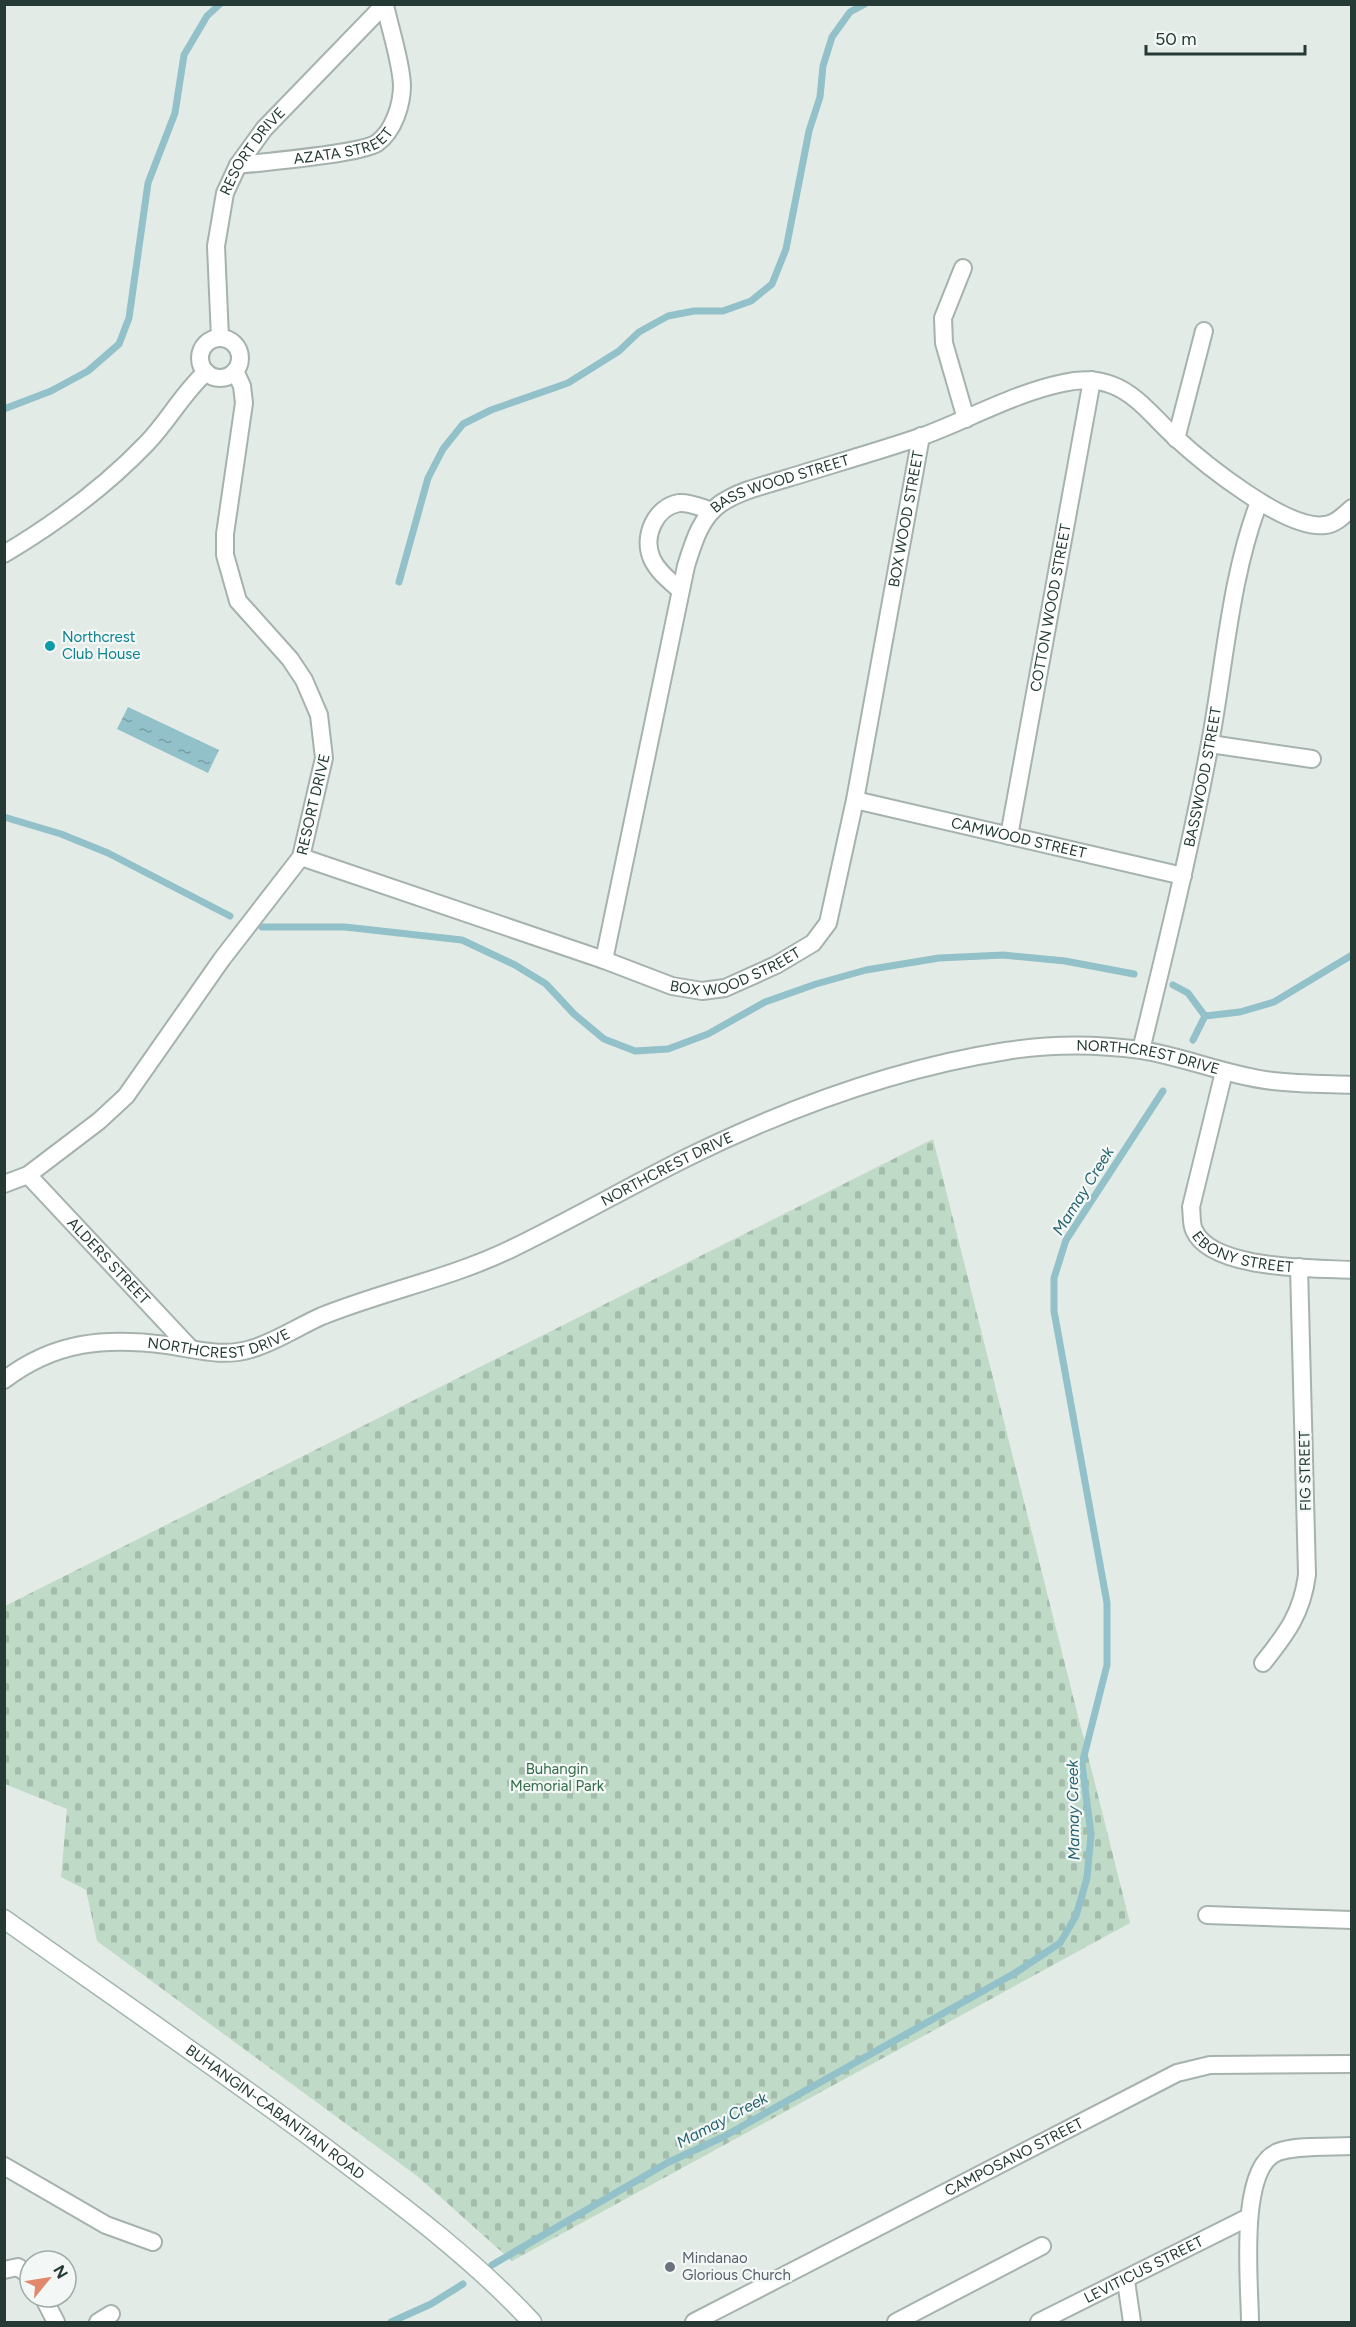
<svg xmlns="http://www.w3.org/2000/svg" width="1356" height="2327" font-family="Figtree,sans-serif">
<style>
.cemetery{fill:url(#cemetery-stones)}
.water{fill:url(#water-ripples)}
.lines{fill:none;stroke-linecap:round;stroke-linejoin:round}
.stream{stroke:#92c1c9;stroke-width:7}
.street-casing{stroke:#a6b2ae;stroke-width:20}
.secondary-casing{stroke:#a3b5af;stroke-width:21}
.street{stroke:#fff;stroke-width:16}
.secondary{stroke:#fff;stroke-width:18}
.culture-dot{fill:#0f9aa8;stroke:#f3f8f6;stroke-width:2}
.worship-dot{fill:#6b7280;stroke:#f3f8f6;stroke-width:2}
.labels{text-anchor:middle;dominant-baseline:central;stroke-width:4.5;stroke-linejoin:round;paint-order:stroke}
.street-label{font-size:15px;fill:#253a34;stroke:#f3f8f6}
.culture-label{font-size:15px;fill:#0d838f;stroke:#f3f8f6;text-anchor:start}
.park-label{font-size:15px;fill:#346c49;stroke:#f3f8f6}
.worship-label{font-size:15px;fill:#5b616d;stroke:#f3f8f6;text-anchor:start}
.water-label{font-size:16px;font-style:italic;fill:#26646f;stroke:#f3f8f6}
</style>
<defs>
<pattern id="cemetery-stones" width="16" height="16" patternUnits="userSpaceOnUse" patternTransform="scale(1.5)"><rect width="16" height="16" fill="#bfdac6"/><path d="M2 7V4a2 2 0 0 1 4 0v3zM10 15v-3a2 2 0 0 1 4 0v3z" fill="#a4bcab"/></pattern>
<pattern id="water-ripples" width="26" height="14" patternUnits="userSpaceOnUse" patternTransform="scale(1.5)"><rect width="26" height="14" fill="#92c1c9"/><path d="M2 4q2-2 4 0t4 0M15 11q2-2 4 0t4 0" fill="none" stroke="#779ea4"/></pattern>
</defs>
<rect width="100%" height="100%" fill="#e3ebe7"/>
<polygon class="cemetery" points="933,1139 1130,1923 512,2261 417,2176 97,1941 86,1890 61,1877 67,1809 5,1784 5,1606"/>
<polygon class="water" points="128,707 219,750 208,773 117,729"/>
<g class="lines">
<g class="stream">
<polyline points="4,409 51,391 88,371 119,344 129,318 148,183 175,113 184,55 207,16 220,4"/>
<polyline points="399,582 428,478 443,449 463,424 491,410 568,383 619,351 639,332 668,316 694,311 723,311 751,301 772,284 786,249 809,131 820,97 823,66 832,37 850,12 865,4"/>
<polyline points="4,817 61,834 108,853 230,916"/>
<polyline points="262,927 345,927 462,940 515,965 546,984 574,1014 604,1039 635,1051 668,1049 708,1034 765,1002 816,984 866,970 939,958 1003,955 1065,961 1134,974"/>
<polyline points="1173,985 1188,993 1205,1016"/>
<polyline points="1205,1016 1240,1012 1274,1002 1352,955"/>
<polyline points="1193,1040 1205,1016"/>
<polyline points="492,2265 667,2163 723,2137 1015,1973 1060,1943 1076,1916 1087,1878 1091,1834 1082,1764 1107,1665 1107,1603 1054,1311 1054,1278 1066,1240 1163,1091"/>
<polyline points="391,2322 431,2304 463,2284"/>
</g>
<defs>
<g id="street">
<path id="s1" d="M 238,165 C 263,162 361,154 377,143 C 394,131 402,104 402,85 C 401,61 390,29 385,5"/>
<polyline points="963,268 943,318 944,343 966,419"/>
<path id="s2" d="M 220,338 L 216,246 L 225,193 L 238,165 L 264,129 L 385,4"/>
<circle cx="220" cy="358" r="20"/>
<polyline points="1176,439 1204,331"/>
<path d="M 4,554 C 56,523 105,487 147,443 C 168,421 183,393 206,372"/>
<path d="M 680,590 C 670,581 658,572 652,559 C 642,537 655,507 679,503 C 690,502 702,508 712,511"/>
<polyline points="1210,744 1312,759"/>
<path id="s3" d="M 855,800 L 1183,876"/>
<path id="s4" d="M 1009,836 L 1092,380"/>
<path id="s5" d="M 301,857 L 604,960 L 672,986 L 702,991 L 725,988 L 776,965 L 813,943 L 828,923 L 855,800 L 921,436"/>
<path id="s6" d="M 604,960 L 686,566 C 693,544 700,518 720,504 C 740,490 766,485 788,478 C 833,464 879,451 923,436 C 969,419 1015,393 1063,383 C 1080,379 1096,379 1112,385 C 1137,394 1156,420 1175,437 C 1203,463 1287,531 1325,525 C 1336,524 1344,515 1352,508"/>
<path id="s7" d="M 1141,1050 C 1166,948 1191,846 1210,743 C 1225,663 1230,578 1259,502"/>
<path id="s8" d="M 1224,1072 L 1191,1207 C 1192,1213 1191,1224 1194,1230 C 1211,1270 1314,1268 1352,1270"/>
<path id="s9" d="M 28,1175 L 191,1349"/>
<path id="s10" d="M 4,1184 L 28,1175 L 99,1121 L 126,1096 L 222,959 L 301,857 L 324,758 L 319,715 L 304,680 L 290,659 L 238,601 L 225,555 L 225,534 L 244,403 L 242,386 L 235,371"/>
<path id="s11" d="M 4,1380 C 55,1341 106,1337 167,1345 C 196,1349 222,1358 251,1349 C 276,1342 299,1326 322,1316 C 384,1291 451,1278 511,1249 C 571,1220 628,1187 688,1157 C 786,1109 897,1068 1006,1051 C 1049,1044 1098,1044 1141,1050 C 1186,1057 1228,1076 1273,1081 C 1299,1084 1326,1084 1352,1085"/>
<path d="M 1263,1663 C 1287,1633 1302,1613 1307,1575 L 1299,1267"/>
<polyline points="1207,1915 1352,1920"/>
<polyline points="4,2166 106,2225 153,2242"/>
<polyline points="4,2270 18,2267 30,2276"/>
<polyline points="1126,2281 1132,2322"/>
<polyline points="43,2297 56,2322"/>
<polyline points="98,2322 111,2314"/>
<path id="s12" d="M 694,2322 L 1177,2073 L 1210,2065 L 1352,2064"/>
<polyline points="896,2322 1042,2246"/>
<path id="s13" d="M 1039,2322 L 1249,2217"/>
<path d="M 1250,2322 C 1250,2286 1237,2167 1278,2152 C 1296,2145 1331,2147 1352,2146"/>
</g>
<g id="secondary">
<path id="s14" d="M 4,1919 C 110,1994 216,2067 320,2144 C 393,2199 470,2255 532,2322"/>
</g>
</defs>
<use href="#street" class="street-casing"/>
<use href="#secondary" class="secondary-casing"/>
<use href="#street" class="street"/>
<use href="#secondary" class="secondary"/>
</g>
<circle class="culture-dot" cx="50" cy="646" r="6"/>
<circle class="worship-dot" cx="670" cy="2267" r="6"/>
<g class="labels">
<g class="street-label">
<text stroke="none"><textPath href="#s1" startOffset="108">AZATA STREET</textPath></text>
<text stroke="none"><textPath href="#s2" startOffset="196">RESORT DRIVE</textPath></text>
<text stroke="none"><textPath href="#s6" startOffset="538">BASS WOOD STREET</textPath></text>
<text stroke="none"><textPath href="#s5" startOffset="982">BOX WOOD STREET</textPath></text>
<text stroke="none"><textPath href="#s4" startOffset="232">COTTON WOOD STREET</textPath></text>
<text stroke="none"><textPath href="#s7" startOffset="280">BASSWOOD STREET</textPath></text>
<text stroke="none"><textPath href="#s10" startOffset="502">RESORT DRIVE</textPath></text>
<text stroke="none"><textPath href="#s3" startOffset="168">CAMWOOD STREET</textPath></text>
<text stroke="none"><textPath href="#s5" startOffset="460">BOX WOOD STREET</textPath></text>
<text stroke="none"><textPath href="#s11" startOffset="1215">NORTHCREST DRIVE</textPath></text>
<text stroke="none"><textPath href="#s11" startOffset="711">NORTHCREST DRIVE</textPath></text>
<text stroke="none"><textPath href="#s8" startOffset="219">EBONY STREET</textPath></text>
<text stroke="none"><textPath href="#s9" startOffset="118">ALDERS STREET</textPath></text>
<text stroke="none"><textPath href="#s11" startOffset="225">NORTHCREST DRIVE</textPath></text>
<text transform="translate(1305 1471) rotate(-91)">FIG STREET</text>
<text stroke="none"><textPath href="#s14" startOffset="333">BUHANGIN-CABANTIAN ROAD</textPath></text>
<text stroke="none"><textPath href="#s12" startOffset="360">CAMPOSANO STREET</textPath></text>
<text stroke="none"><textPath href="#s13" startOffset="117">LEVITICUS STREET</textPath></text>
</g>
<g class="culture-label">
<text x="62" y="637">Northcrest<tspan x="62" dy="17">Club House</tspan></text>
</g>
<g class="park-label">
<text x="557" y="1769">Buhangin<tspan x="557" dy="17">Memorial Park</tspan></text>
</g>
<g class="worship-label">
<text x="682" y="2258">Mindanao<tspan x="682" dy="17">Glorious Church</tspan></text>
</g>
<g class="water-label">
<text transform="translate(1083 1191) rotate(-58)">Mamay Creek</text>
<text transform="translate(1073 1810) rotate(-91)">Mamay Creek</text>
<text transform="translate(722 2120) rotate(-28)">Mamay Creek</text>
</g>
</g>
<rect width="1356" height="2327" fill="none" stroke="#253a34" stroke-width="12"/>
<g transform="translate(48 2279) rotate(60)"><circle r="28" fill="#f3f8f6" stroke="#a1aca8" stroke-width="1.5"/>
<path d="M0-4.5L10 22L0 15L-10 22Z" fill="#e1876b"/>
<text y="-9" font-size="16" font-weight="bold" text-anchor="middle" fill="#253a34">N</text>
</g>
<path d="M1146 45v9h159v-9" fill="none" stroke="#253a34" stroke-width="3"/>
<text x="1155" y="45" font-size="18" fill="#253a34" stroke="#f3f8f6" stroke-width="4.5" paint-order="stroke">50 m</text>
</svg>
